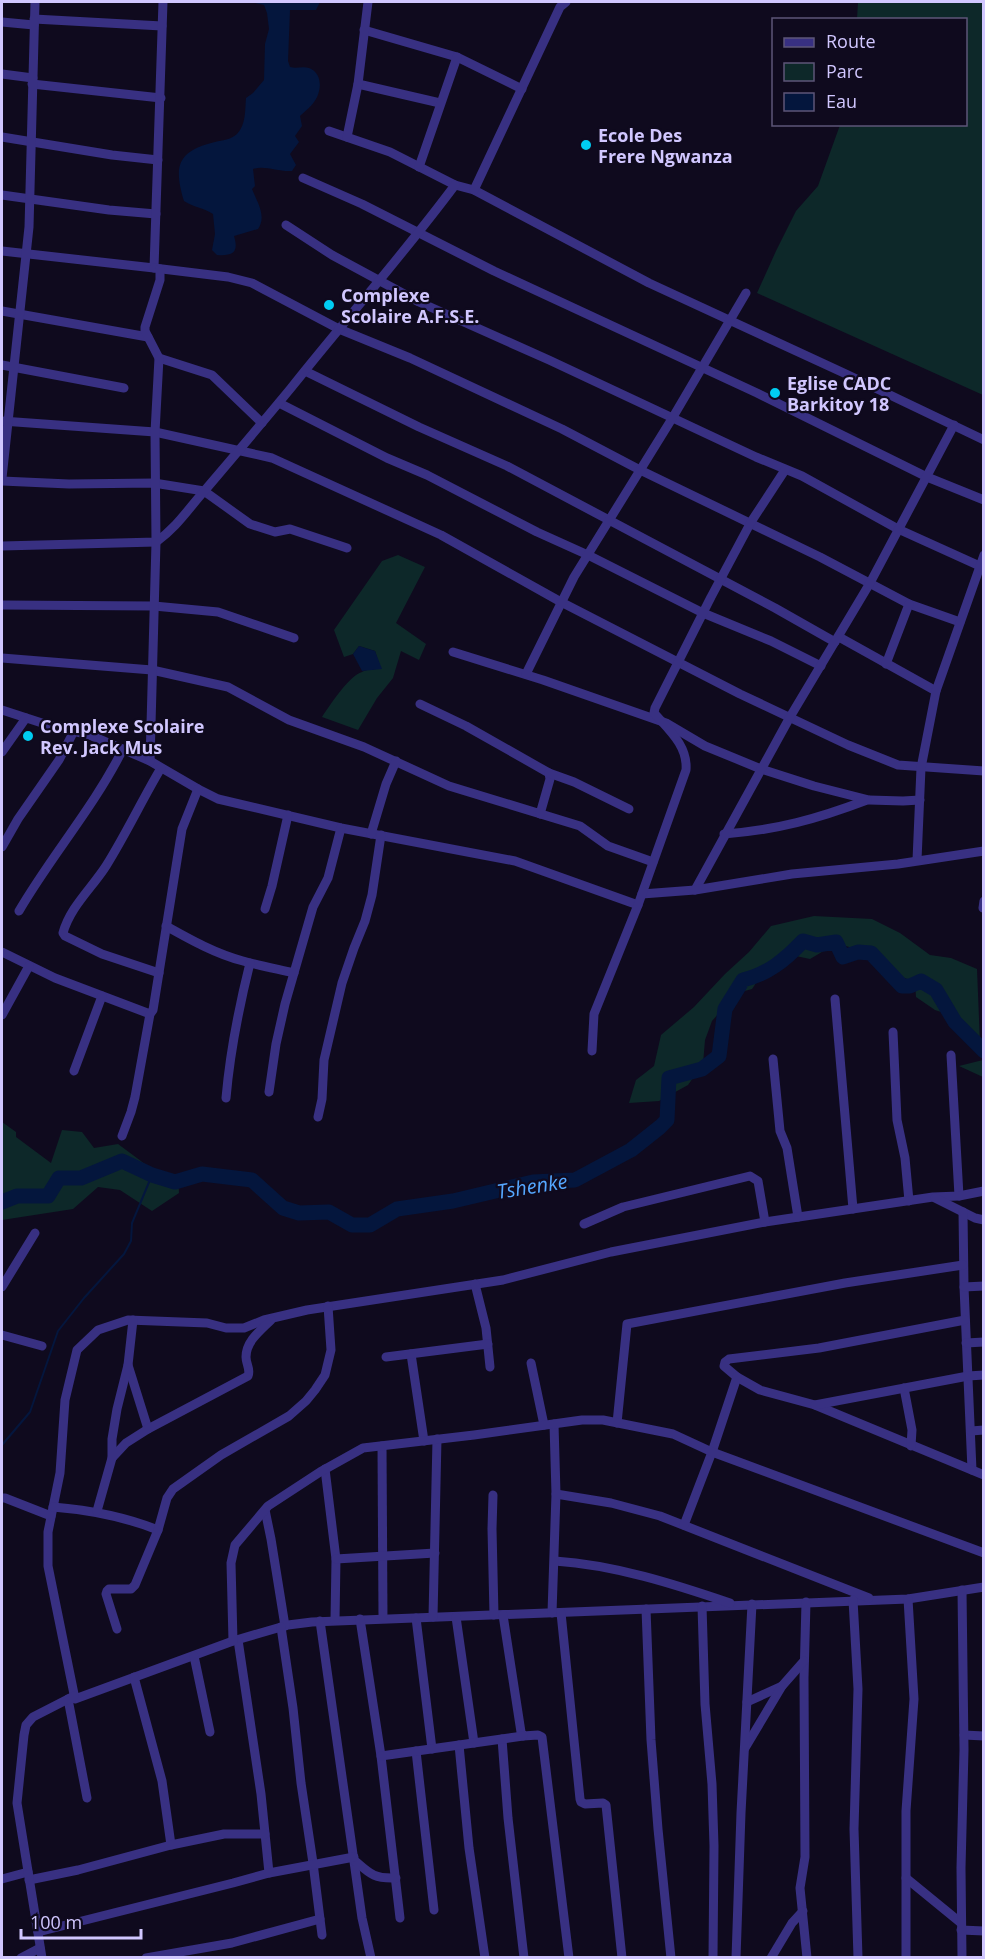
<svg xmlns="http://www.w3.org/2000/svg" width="985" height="1959" font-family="'Open Sans',sans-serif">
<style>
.green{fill:#0d2829}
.water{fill:#04163d}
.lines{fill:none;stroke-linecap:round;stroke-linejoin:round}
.stream{stroke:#04163d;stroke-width:2}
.river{stroke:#04163d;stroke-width:15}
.minor{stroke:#383082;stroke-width:9}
.poi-dot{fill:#00ccf2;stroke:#0f0a1e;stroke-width:2}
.labels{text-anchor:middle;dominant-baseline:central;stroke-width:4.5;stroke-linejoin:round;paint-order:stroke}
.poi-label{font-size:18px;font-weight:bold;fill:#d1c7ff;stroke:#0f0a1e;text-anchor:start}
.water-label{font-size:20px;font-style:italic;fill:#55a7ff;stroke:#0f0a1e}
</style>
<rect width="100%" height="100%" fill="#0f0a1e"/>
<g class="green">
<polygon points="858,2 983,2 983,395 757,293 776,251 796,211 818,186 840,125 966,124 966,20 857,19"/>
<path d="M 398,555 L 425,567 L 396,623 L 426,644 L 419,660 L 401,651 L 393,678 L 377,698 L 358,730 L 322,717 C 330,705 349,676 362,672 C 367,669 375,669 381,669 L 375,651 L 359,646 L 353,654 L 344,657 L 334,630 L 382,561 Z"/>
<polygon points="814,916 872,919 900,933 930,955 951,958 977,969 980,1043 968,1042 959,1018 935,1010 916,997 915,982 889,972 880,957 846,946 827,949 810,959 791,955 763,973 752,989 737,993 712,1021 705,1040 703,1064 688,1085 659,1101 629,1103 636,1080 654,1066 661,1035 694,1007 725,974 749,952 771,926"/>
<polygon points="983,1060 983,1077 959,1066"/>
<polygon points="2,1122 16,1132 16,1137 51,1163 62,1130 82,1132 94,1148 118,1144 149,1167 178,1176 179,1193 152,1211 120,1190 98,1187 73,1209 2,1220"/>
</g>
<g class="water">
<path d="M 254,2 L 320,2 L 316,10 L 290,10 L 288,61 L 290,67 C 297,69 302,66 309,68 C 323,73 322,92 314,102 C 311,107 305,111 300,116 L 302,126 L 295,136 L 299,142 L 290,154 L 296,165 L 292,171 C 278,172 265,165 253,169 L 255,186 L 252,189 C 257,202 267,216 258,229 L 234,236 C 239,253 233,256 217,255 L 212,250 L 215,234 L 213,214 C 204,208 193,207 184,201 C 173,165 178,151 215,142 C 223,140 230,140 237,134 C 246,125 245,110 246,98 L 253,93 L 264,80 L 265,44 L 269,29 L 267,13 L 264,5 L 255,3 Z"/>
<polygon points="359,646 375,651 382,669 362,671 353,654"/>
</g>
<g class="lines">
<polyline class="stream" points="2,1445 30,1412 58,1331 84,1298 124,1254 131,1241 132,1223 152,1175"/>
<path class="river" d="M 2,1202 L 17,1196 L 48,1196 L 59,1178 L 81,1178 L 122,1161 L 152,1175 L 175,1182 L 202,1174 L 252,1180 L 283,1208 L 299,1213 L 329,1212 L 352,1225 L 370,1225 L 397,1209 L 453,1201 L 533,1182 L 575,1180 L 631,1150 L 660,1127 L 667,1120 L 669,1078 L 702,1069 L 719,1056 L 725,1009 L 743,980 C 768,974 785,960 803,941 L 817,945 L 836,942 L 843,957 L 858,952 L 871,953 L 902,986 L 910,986 L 921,981 L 936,990 L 955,1022 L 984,1051"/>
<g class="minor">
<polyline points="34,19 162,26"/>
<polyline points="2,22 34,25"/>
<polyline points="364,30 457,57 522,89"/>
<polyline points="2,74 33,78"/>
<polyline points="32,84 161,98"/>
<polyline points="358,84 440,103"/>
<polyline points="329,131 390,152 455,185 474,190 649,283 846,374 984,440"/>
<polyline points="2,137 112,155 158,160"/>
<polyline points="347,137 358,84 368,2"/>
<polyline points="419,167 457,57"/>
<polyline points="303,178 362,204 494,271 757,393 927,477 984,500"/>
<polyline points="474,190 560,7 566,2"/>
<polyline points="2,195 109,210 156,214"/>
<polyline points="286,225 332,255 419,302 549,360 756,457 802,476 898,529 984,568"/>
<polyline points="2,251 154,268 163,2"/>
<polyline points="154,268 228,277 252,283 339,329 410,358 562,429 640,470 820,557 909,604 960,622"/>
<polyline points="2,311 148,337"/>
<polyline points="159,358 212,375 262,423"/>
<polyline points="2,365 124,388"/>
<polyline points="305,371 419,427 507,466 775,608 835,642"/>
<polyline points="279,403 387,458 427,475 537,532 588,555 703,613 771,641 821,666"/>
<polyline points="2,421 155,432 272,458 441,535 561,602 740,694 848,745 898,765 984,771"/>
<polyline points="2,478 29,227 35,2"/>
<polyline points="2,481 69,484 154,483 204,491 250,524 275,532 290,529 347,548"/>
<path d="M 2,546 L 156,542 C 178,526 188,509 206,489 C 234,456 263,422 291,388 C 345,320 403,255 455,185"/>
<polyline points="2,605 154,606 218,612 294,638"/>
<polyline points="839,637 936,691"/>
<polyline points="453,652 543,680 666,723 705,746 761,769 814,786 869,800 903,801 920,800"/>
<polyline points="2,658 152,670 228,687 289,720 364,747 449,786 580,826 608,846 653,862"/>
<polyline points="886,664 909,604"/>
<polyline points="526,674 574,577 673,417 746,293"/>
<polyline points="420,704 466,726 549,773 550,779 540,814"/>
<polyline points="2,710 45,724 92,736 150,761 198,789 218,799 341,828 515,861 638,905"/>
<polyline points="2,752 26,718"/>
<polyline points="150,761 156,542 155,432 159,358 145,331 145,327 160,280 160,269"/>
<polyline points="549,773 574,782 629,809"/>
<polyline points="371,834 386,784 396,761"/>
<path d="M 724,834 C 777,830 817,819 867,800"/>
<polyline points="2,847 18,819 59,760 74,731"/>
<polyline points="917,860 921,768 936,691 984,555"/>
<polyline points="695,890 790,717 870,583 954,425"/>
<polyline points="642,894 695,890 792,874 898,864 984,851"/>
<polyline points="983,908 984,901"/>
<polyline points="265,909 272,886 288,815"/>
<path d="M 19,911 C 51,856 94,807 123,749"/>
<path d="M 166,926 C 191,940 216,954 243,961 C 260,966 277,969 294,973"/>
<polyline points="2,952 55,978 150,1014"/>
<path d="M 159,973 L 102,954 L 65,936 L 63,933 C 70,907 92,888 106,866 C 126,834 142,800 161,768"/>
<polyline points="835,999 853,1209"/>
<polyline points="2,1015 29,966"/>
<polyline points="893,1032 897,1120 905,1158 909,1201"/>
<path d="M 592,1051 L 594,1014 L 638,905 L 686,770 C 688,746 669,730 654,713 L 655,708 L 711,597 L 751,522 L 785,470"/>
<polyline points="951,1055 959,1196"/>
<polyline points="773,1059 780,1131 787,1148 798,1217"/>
<polyline points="74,1071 102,996"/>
<polyline points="269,1092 276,1044 285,1004 313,907 328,878 341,828"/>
<path d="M 226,1098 C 230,1052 239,1007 250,963"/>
<polyline points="318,1117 322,1099 324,1060 342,983 354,948 365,921 372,895 381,835"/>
<polyline points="122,1136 131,1112 135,1097 150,1014 153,1010 182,829 198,789"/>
<polyline points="984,1191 959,1196 933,1197 765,1222 611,1252 503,1280 307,1310 264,1320 244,1328 226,1328 207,1323 128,1320 98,1330 77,1350 65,1400 60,1473 48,1532 48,1566 75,1699 233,1641 288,1625 312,1622 908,1599 984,1587"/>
<polyline points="935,1198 975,1218 984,1220"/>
<polyline points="963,1212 964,1287 972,1470"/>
<polyline points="584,1224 623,1207 750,1176 758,1181 765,1222"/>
<polyline points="475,1284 486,1328 490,1367"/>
<polyline points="2,1287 35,1233"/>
<polyline points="964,1287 984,1286"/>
<polyline points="965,1320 819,1348 729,1359 725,1362 724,1366 737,1377 760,1390 815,1405 984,1475"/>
<polyline points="2,1335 42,1346"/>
<polyline points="966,1343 984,1342"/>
<polyline points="411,1354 424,1441"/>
<polyline points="386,1357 488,1344"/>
<polyline points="531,1363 544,1425"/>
<polyline points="128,1365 148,1429"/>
<polyline points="904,1388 912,1430 911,1446"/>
<polyline points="815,1405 968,1376 984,1375"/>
<polyline points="617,1423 627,1324 845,1283 963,1265"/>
<polyline points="971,1431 984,1430"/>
<polyline points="382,1446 383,1618"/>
<path d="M 112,1458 L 126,1443 L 148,1429 L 248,1376 C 251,1369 246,1365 246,1357 C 246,1341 261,1330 271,1320"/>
<polyline points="325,1469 336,1559 335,1620"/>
<polyline points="556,1494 611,1503 660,1516 869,1598"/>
<polyline points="493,1495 492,1529 494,1615"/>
<polyline points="2,1498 5,1498 51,1516"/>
<path d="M 53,1507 C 90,1510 123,1516 158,1530"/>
<polyline points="265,1510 271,1539 285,1626"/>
<polyline points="97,1511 112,1458 112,1439 117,1409 128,1365 133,1320"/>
<polyline points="684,1525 712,1452 737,1377"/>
<polyline points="336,1559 435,1553"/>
<path d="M 555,1561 C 615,1565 674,1584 730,1603"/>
<polyline points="853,1600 858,1689 854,1829 858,1958"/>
<polyline points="806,1602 804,1678 805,1857 800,1888 807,1958"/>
<polyline points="702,1606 705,1704 712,1784 714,1846 713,1958"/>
<polyline points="646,1609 651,1740 658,1829 671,1958"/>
<polyline points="552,1613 556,1494 554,1424"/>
<polyline points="561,1613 580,1799 581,1802 585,1804 603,1803 606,1805 622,1958"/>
<polyline points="503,1615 521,1732 523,1736 538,1735 542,1737 569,1958"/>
<polyline points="433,1617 437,1439"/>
<polyline points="456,1617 474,1743"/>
<polyline points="416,1618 432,1749"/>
<polyline points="360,1619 381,1756 400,1918"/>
<polyline points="320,1621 362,1918 371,1958"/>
<polyline points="281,1627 293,1708 301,1783 313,1863 322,1935"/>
<polyline points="117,1629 106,1594 107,1591 109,1589 131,1589 135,1585 158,1530 167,1498 173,1489 221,1455 289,1416 306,1401 315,1390 325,1375 331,1350 328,1306"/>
<polyline points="238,1640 261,1794 269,1873"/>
<polyline points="233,1641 231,1563 235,1545 268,1506 320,1472 363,1448 474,1435 582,1420 603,1420 673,1434 712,1452 984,1553"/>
<polyline points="194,1656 210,1732"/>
<polyline points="134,1677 162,1781 171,1845"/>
<polyline points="68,1699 87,1798"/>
<polyline points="747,1702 782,1686"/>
<polyline points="964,1735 984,1736"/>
<polyline points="502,1739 508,1818 524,1958"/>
<polyline points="459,1745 469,1848 485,1958"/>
<polyline points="745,1748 782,1686 804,1661"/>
<polyline points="416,1751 434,1910"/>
<polyline points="381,1756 523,1736"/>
<path d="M 354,1860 C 370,1874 374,1879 396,1878"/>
<polyline points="906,1878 961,1923"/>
<polyline points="2,1879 28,1872"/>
<polyline points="29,1880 78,1870 171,1845 224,1834 265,1834"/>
<polyline points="961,1930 984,1931"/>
<polyline points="38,1932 233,1883 269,1873 354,1857"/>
<polyline points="21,1958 40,1948"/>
<polyline points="42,1958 17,1803 24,1735 26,1725 33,1717 74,1696"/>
<polyline points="146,1958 232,1943 320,1919"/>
<polyline points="736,1958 741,1813 752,1604"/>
<polyline points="771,1958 792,1923 803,1911"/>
<polyline points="906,1958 906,1811 914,1699 908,1599"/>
<polyline points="962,1958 961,1868 964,1750 962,1590"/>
</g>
</g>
<g class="poi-dot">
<circle cx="586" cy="145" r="6"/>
<circle cx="329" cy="305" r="6"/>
<circle cx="775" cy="393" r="6"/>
<circle cx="28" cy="736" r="6"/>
</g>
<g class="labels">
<g class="poi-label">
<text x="598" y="135">Ecole Des<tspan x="598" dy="21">Frere Ngwanza</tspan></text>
<text x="341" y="295">Complexe<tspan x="341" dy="21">Scolaire A.F.S.E.</tspan></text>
<text x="787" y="383">Eglise CADC<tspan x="787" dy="21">Barkitoy 18</tspan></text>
<text x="40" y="726">Complexe Scolaire<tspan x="40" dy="21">Rev. Jack Mus</tspan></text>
</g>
<g class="water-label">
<text transform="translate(532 1186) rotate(-9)">Tshenke</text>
</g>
</g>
<rect width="985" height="1959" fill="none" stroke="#d1c7ff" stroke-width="6"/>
<rect x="772" y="18" width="195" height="108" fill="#0f0a1e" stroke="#5d5678" stroke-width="1.5"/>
<rect x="784" y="38" width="30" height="9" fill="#383082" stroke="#5d5678" stroke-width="1.5"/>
<text x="826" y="48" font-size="18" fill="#d1c7ff">Route</text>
<rect x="784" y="63" width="30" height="18" fill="#0d2829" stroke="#5d5678" stroke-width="1.5"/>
<text x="826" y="78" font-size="18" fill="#d1c7ff">Parc</text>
<rect x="784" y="93" width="30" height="18" fill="#04163d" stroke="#5d5678" stroke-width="1.5"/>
<text x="826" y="108" font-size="18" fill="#d1c7ff">Eau</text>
<path d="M21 1929v9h120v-9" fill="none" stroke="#d1c7ff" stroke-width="3"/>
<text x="30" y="1929" font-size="18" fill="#d1c7ff" stroke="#0f0a1e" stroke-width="4.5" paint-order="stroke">100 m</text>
</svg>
